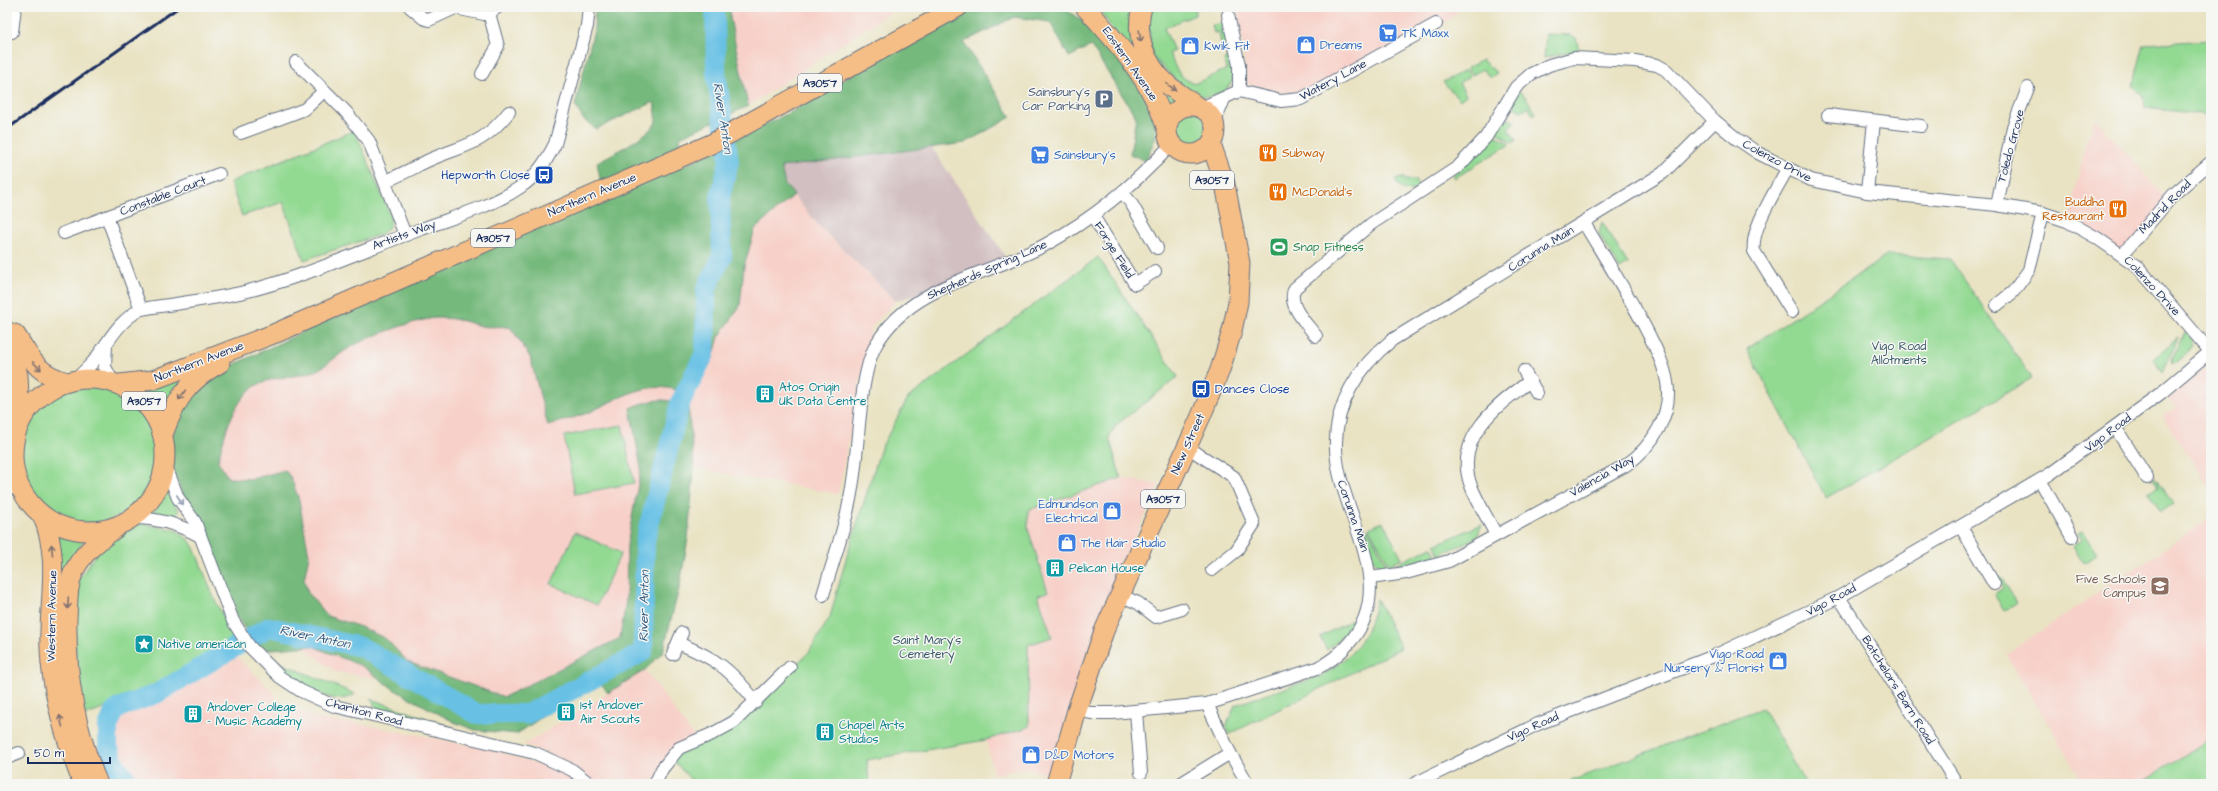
<svg xmlns="http://www.w3.org/2000/svg" width="2218" height="791" font-family="'Architects Daughter',sans-serif">
<style>
.built{fill:#f7d1c9}
.industrial{fill:#d2bfc1}
.green{fill:#92d992;stroke:#568478}
.forest{fill:#75b97c;stroke:#48746d}
.lines{fill:none;stroke-linecap:round;stroke-linejoin:round}
.river{stroke:#68c1e5;stroke-width:20}
.minor-casing{stroke:#636e81;stroke-width:14}
.tertiary-casing{stroke:#636e81;stroke-width:17}
.primary-casing{stroke:#636e81;stroke-width:21}
.minor{stroke:#fff;stroke-width:12}
.tertiary{stroke:#fff;stroke-width:15}
.primary{stroke:#f6be87;stroke-width:19}
.rail{stroke:#1b2f5e;stroke-width:3}
.oneway{stroke:#7e6f70}
.oneway2{stroke:#8d97ae}
.labels{text-anchor:middle;dominant-baseline:central;stroke-width:3;stroke-linejoin:round;paint-order:stroke}
.shield{fill:#f6f6f2;stroke:#5d6b8a;stroke-width:1}
.shield-label{font-size:11px;font-weight:bold;fill:#1b2f5e}
.shop-label{font-size:12px;fill:#366cbe;stroke:#f6f6f2;text-anchor:start}
.street-label{font-size:12px;fill:#1b2f5e;stroke:#f6f6f2}
.service-label{font-size:12px;fill:#4e5e75;stroke:#f6f6f2;text-anchor:end}
.food-label{font-size:12px;fill:#c56008;stroke:#f6f6f2;text-anchor:start}
.transit-label{font-size:12px;fill:#164399;stroke:#f6f6f2;text-anchor:end}
.leisure-label{font-size:12px;fill:#27864d;stroke:#f6f6f2;text-anchor:start}
.park-label{font-size:12px;fill:#395a6b;stroke:#f6f6f2}
.culture-label{font-size:12px;fill:#0d838f;stroke:#f6f6f2;text-anchor:start}
.education-label{font-size:12px;fill:#785e54;stroke:#f6f6f2;text-anchor:end}
.water-label{font-size:13px;font-style:italic;fill:#325b86;stroke:#f6f6f2}
</style>
<rect width="100%" height="100%" fill="#f6f6f2"/>
<filter id="ink" filterUnits="userSpaceOnUse"><feTurbulence type="fractalNoise" baseFrequency=".025" numOctaves="2"/><feDisplacementMap in="SourceGraphic" scale="8" xChannelSelector="R" yChannelSelector="G"/><feConvolveMatrix kernelMatrix="1 2 1 2 8 2 1 2 1" color-interpolation-filters="sRGB"/></filter>
<filter id="wash" filterUnits="userSpaceOnUse"><feTurbulence type="fractalNoise" baseFrequency=".012" numOctaves="4" result="noise"/><feDisplacementMap in="SourceGraphic" scale="16" xChannelSelector="R" yChannelSelector="G"/><feGaussianBlur stdDeviation="0.9" result="paint"/><feColorMatrix in="noise" values="0 0 0 0 0 0 0 0 0 0 0 0 0 0 0 0 0 1.4 0 .05"/><feComposite in="paint" operator="in"/></filter>
<g filter="url(#wash)">
<rect width="100%" height="100%" fill="#e9e3c3"/>
<g class="built">
<polygon points="731,7 898,7 748,106 730,17"/>
<polygon points="1238,7 1463,7 1445,23 1435,21 1311,91 1285,93 1247,84"/>
<polygon points="2095,118 2168,201 2122,255 2068,222 2086,142"/>
<polygon points="785,185 819,226 896,301 871,327 838,494 694,468 647,468 620,638 504,697 336,672 245,603 202,509 232,382"/>
<polygon points="2211,364 2211,490 2163,416 2176,407 2168,398"/>
<polygon points="1121,478 1159,485 1122,565 1084,662 1050,773 1022,768 994,775 986,740 1029,727 1028,645 1051,637 1038,595 1048,591 1028,529 1027,510"/>
<polygon points="2211,518 2211,784 2085,784 2006,654"/>
<polygon points="233,653 276,695 275,711 301,712 325,720 361,724 494,750 562,772 578,784 137,784 129,773 114,738 113,723"/>
<polygon points="645,670 699,744 681,751 655,784 598,784 557,757 524,745"/>
</g>
<polygon class="industrial" points="932,148 1011,265 896,301 819,226 785,185 781,167"/>
<g class="green">
<polygon points="1104,7 1135,7 1134,16 1179,103 1168,109 1098,8"/>
<path d="M 1149,7 L 1208,7 L 1195,9 L 1195,15 L 1164,28 L 1174,51 L 1169,53 C 1176,68 1179,80 1196,83 L 1227,69 L 1224,60 L 1228,58 L 1232,60 L 1233,80 L 1225,91 L 1209,97 L 1199,96 L 1183,88 L 1152,55 L 1147,15 Z"/>
<polygon points="1225,23 1229,45 1227,48 1221,44 1219,32 1214,33 1212,25"/>
<polygon points="1546,34 1571,35 1576,38 1579,50 1544,58"/>
<polygon points="2211,40 2211,115 2145,108 2143,96 2133,86 2144,44"/>
<polygon points="1482,60 1497,73 1490,78 1483,69 1472,75 1467,68"/>
<polygon points="1466,70 1470,76 1459,83 1466,95 1460,100 1443,82"/>
<polygon points="1519,91 1525,96 1536,113 1533,115 1528,107 1521,111 1515,108 1513,101"/>
<circle cx="1191" cy="130" r="19"/>
<polygon points="1502,119 1510,119 1515,122 1508,128 1516,140 1513,143 1493,130"/>
<path d="M 353,131 L 358,138 L 390,215 C 392,226 388,230 379,235 L 304,260 L 283,202 L 242,216 L 230,182 Z"/>
<polygon points="1492,133 1510,144 1455,178 1453,175"/>
<path d="M 1404,178 L 1404,180 L 1415,180 L 1419,188 C 1408,193 1400,191 1395,179 Z"/>
<polygon points="1602,222 1628,264 1620,269 1599,234"/>
<polygon points="1888,255 1950,259 2032,378 1826,498 1747,349"/>
<polygon points="1098,257 1178,377 1116,425 1109,437 1121,478 1028,510 1028,529 1048,592 1038,595 1052,637 1028,645 1029,727 986,740 867,760 869,784 695,784 673,760 681,751 699,744 777,683 809,652 830,617 845,562 881,448 908,398"/>
<polygon points="2186,332 2192,339 2194,346 2173,365 2172,360 2183,335"/>
<polygon points="2178,338 2163,373 2153,358"/>
<polygon points="192,368 163,411 152,398 141,388"/>
<circle cx="89" cy="455" r="68"/>
<polygon points="622,425 634,483 575,494 564,436"/>
<polygon points="2155,477 2173,504 2161,512 2148,492 2158,486 2153,478"/>
<polygon points="167,491 179,511 174,518 153,513"/>
<polygon points="1383,522 1402,558 1389,565 1369,528"/>
<polygon points="138,523 176,530 190,541 195,550 214,598 236,642 152,691 84,716 76,684 74,586 103,544"/>
<polygon points="1482,524 1477,537 1439,555 1435,545"/>
<polygon points="1368,529 1387,566 1382,567 1372,560 1364,532"/>
<polygon points="2082,531 2097,554 2084,563 2073,546 2082,540 2078,533"/>
<polygon points="575,532 621,553 597,605 551,584"/>
<polygon points="57,534 83,541 68,570 58,569"/>
<polygon points="1432,547 1436,556 1388,568"/>
<polygon points="2001,577 2017,603 2004,611 1994,594 2003,588 1998,579"/>
<path d="M 1377,599 L 1401,648 L 1230,734 L 1226,727 L 1235,705 L 1321,676 C 1354,657 1369,636 1377,599 Z"/>
<polygon points="1354,619 1339,640 1327,650 1320,637"/>
<path d="M 269,658 L 355,694 C 332,712 285,674 269,658 Z"/>
<polygon points="371,699 454,728 382,712 376,708"/>
<polygon points="1762,708 1806,784 1563,784"/>
<polygon points="2208,740 2211,744 2211,784 2139,784"/>
</g>
<path class="forest" d="M 595,7 L 731,7 L 730,18 L 748,106 L 680,137 L 683,166 L 793,111 L 867,65 L 973,7 L 1063,7 L 1094,30 L 1104,39 L 1144,95 L 1156,124 L 1155,139 L 1146,161 L 1130,154 L 1136,117 L 1091,46 L 1069,57 L 1050,22 L 1014,17 L 964,42 L 1011,117 L 965,143 L 781,167 L 785,185 L 794,195 L 755,229 L 744,266 L 740,306 L 719,337 L 713,358 L 691,396 C 654,376 625,395 592,411 C 578,417 562,421 548,426 L 530,357 L 511,328 C 501,325 491,328 481,326 C 467,322 455,318 440,318 C 421,317 368,337 351,347 C 340,353 330,363 319,369 C 298,380 266,373 248,392 C 230,411 224,437 218,461 L 228,478 L 252,479 L 285,470 L 291,478 L 299,500 L 309,555 L 304,580 L 308,593 L 327,616 L 361,627 L 386,639 L 408,662 L 504,697 L 620,638 L 626,600 L 627,545 L 641,468 L 630,408 C 657,398 661,398 688,405 L 694,468 L 688,538 L 680,584 L 663,652 L 645,670 L 608,693 L 601,683 L 551,711 L 517,734 L 475,730 L 454,722 L 395,690 L 362,666 L 312,646 L 260,650 L 235,615 L 172,470 L 172,437 L 186,400 L 204,379 L 330,319 L 603,197 L 597,162 C 609,156 649,135 655,124 C 658,118 655,108 654,102 L 596,129 L 583,119 L 575,105 L 594,30 Z"/>
<g class="lines">
<polyline class="river" points="130,784 116,766 108,747 108,727 114,712 121,707 156,694 269,627 361,647 477,714 527,714 643,652 645,541 680,403 705,353 706,289 722,257 720,197 729,161 716,73 715,7"/>
</g>
</g>
<g filter="url(#ink)">
<g class="lines">
<defs>
<g id="minor">
<polyline points="410,7 423,18 429,20 455,8 484,14 489,13"/>
<polyline points="1228,15 1239,65 1239,91"/>
<polyline points="12,32 15,7"/>
<polyline points="296,62 346,112 369,141 405,235"/>
<polyline points="482,74 498,46 489,13 498,7"/>
<polyline points="1201,108 1239,91 1281,101 1301,99 1436,24"/>
<polyline points="1828,115 1921,126"/>
<polyline points="1214,124 1224,99"/>
<polyline points="241,133 305,109 324,91"/>
<path d="M 1787,169 C 1777,189 1750,229 1754,251 L 1792,312"/>
<path d="M 386,181 C 400,175 413,168 427,161 C 465,144 481,147 509,112"/>
<polyline points="1867,192 1874,121"/>
<polyline points="1123,193 1131,203 1157,248"/>
<polyline points="1997,205 2013,127 2028,88"/>
<polyline points="1093,216 1135,284 1155,271"/>
<polyline points="107,217 141,309"/>
<polyline points="64,233 219,174"/>
<polyline points="2122,255 2174,194 2211,162"/>
<polyline points="1997,305 2013,292 2029,270 2043,213"/>
<path d="M 1316,336 C 1306,323 1286,304 1295,288 L 1371,224 L 1458,167 L 1486,137 L 1516,87 L 1531,74 L 1549,65 L 1574,58 L 1635,61 L 1657,65 L 1666,70 L 1715,121 L 1737,139 L 1758,153 L 1811,180 L 1867,192 L 1997,205 L 2043,213 L 2067,221 L 2097,238 L 2137,266 L 2210,351"/>
<polyline points="106,344 105,367 113,382"/>
<polyline points="1524,371 1537,393"/>
<path d="M 75,380 C 81,374 87,369 93,362 C 110,341 116,323 141,309 C 174,304 207,300 240,293 C 300,279 358,252 416,231 C 450,218 489,208 519,188 C 536,177 546,162 555,144 L 587,26 L 589,7"/>
<polyline points="2115,427 2147,478"/>
<polyline points="1187,447 1234,477 1254,524 1236,551 1212,570"/>
<polyline points="165,464 178,498 195,522 233,621 249,646 280,677 301,691 334,706 535,753 572,770 590,784"/>
<polyline points="2040,480 2072,537"/>
<path d="M 133,518 C 158,518 178,524 200,536"/>
<polyline points="1961,527 1994,584"/>
<path d="M 1496,535 C 1488,519 1478,503 1471,486 C 1453,438 1496,406 1530,381"/>
<path d="M 1370,578 L 1406,573 L 1449,561 L 1626,465 C 1652,447 1673,414 1667,382 C 1664,364 1655,347 1647,331 C 1628,294 1605,258 1584,223"/>
<path d="M 823,595 C 834,558 848,519 853,481 C 859,445 859,373 877,343 C 912,284 989,275 1045,245 C 1093,219 1134,185 1171,145"/>
<polyline points="1119,595 1138,603 1156,617 1182,609"/>
<polyline points="1839,597 1957,784"/>
<path d="M 678,643 C 717,659 730,669 756,702"/>
<polyline points="673,654 682,633"/>
<polyline points="1207,704 1230,753 1248,784"/>
<path d="M 1077,710 L 1091,713 L 1113,713 L 1207,704 L 1317,668 C 1331,662 1340,654 1350,642 C 1401,583 1338,512 1336,449 C 1334,405 1358,367 1392,340 L 1663,173 L 1715,121"/>
<polyline points="1136,712 1141,773"/>
<polyline points="7,758 19,753"/>
<polyline points="655,784 662,769 679,748 712,734 734,722 790,667"/>
<polyline points="1180,784 1230,753"/>
<polyline points="1414,784 1538,724 1714,656 1839,597 2050,474 2161,393 2211,351"/>
</g>
<g id="tertiary">
<polyline points="7,433 17,424"/>
<polyline points="7,482 23,492"/>
</g>
<g id="primary">
<path d="M 1085,7 C 1117,42 1152,81 1166,127"/>
<path d="M 1142,7 C 1134,35 1145,64 1167,84 C 1176,92 1187,98 1196,106"/>
<circle cx="1191" cy="130" r="24"/>
<polyline points="7,331 18,375 20,418"/>
<path d="M 15,334 C 32,359 35,373 67,382"/>
<circle cx="89" cy="455" r="76"/>
<polyline points="120,384 153,380 276,333 711,144 958,7"/>
<path d="M 163,434 C 176,400 187,381 220,363"/>
<path d="M 43,517 C 61,559 48,605 50,649 C 52,696 66,741 83,784"/>
<path d="M 98,784 C 75,729 66,678 67,619 C 68,603 67,586 74,571 C 83,552 100,540 116,528"/>
<polyline points="1056,784 1077,710 1104,631 1201,416 1220,370 1232,331 1238,302 1240,263 1225,184 1211,144"/>
</g>
</defs>
<use href="#minor" class="minor-casing"/>
<use href="#tertiary" class="tertiary-casing"/>
<use href="#primary" class="primary-casing"/>
<use href="#minor" class="minor"/>
<use href="#tertiary" class="tertiary"/>
<use href="#primary" class="primary"/>
<polyline class="rail" points="7,129 179,7"/>
</g>
<defs><path id="oneway-shaft" d="M-6 0H5M1.5-3L5.5 0L1.5 3" fill="none" stroke-width="1.6" stroke-linecap="round" stroke-linejoin="round"/></defs>
<g class="oneway">
<use href="#oneway-shaft" transform="translate(1140 36) rotate(82)"/>
<use href="#oneway-shaft" transform="translate(1171 87) rotate(36)"/>
<use href="#oneway-shaft" transform="translate(37 366) rotate(44)"/>
<use href="#oneway-shaft" transform="translate(182 395) rotate(125)"/>
<use href="#oneway-shaft" transform="translate(52 550) rotate(-96)"/>
<use href="#oneway-shaft" transform="translate(68 603) rotate(93)"/>
<use href="#oneway-shaft" transform="translate(61 721) rotate(-104)"/>
</g>
<use class="oneway2" href="#oneway-shaft" transform="translate(180 500) rotate(57)"/>
</g>
<defs>
<symbol id="supermarket-square" viewBox="-11 -11 22 22"><rect x="-9" y="-9" width="18" height="18" rx="4" fill="#3f7fe0" stroke="#f6f6f2"/><path d="M-6-5.5h2.5l.6 2H6L4.5 2H-2.5L-4.4-4H-6ZM-1.5 3.2a1.3 1.3 0 1 0 .1 0ZM3 3.2a1.3 1.3 0 1 0 .1 0Z" fill="#fff"/></symbol>
<symbol id="shop-square" viewBox="-11 -11 22 22"><rect x="-9" y="-9" width="18" height="18" rx="4" fill="#3f7fe0" stroke="#f6f6f2"/><path d="M-5-2.5h2.3a2.7 3.5 0 0 1 5.4 0H5L5.5 6h-11ZM-1.5-2.5h3a1.5 2.3 0 0 0-3 0Z" fill="#fff"/></symbol>
<symbol id="parking-square" viewBox="-11 -11 22 22"><rect x="-9" y="-9" width="18" height="18" rx="4" fill="#5c6f8a" stroke="#f6f6f2"/><path d="M-3.5-5.5H1a3.5 3.5 0 0 1 0 7H-1V5.5H-3.5ZM-1-3.4V-.6H.8a1.4 1.4 0 0 0 0-2.8Z" fill="#fff"/></symbol>
<symbol id="restaurant-square" viewBox="-11 -11 22 22"><rect x="-9" y="-9" width="18" height="18" rx="4" fill="#e8710a" stroke="#f6f6f2"/><path d="M-5-6h1v4h1v-4h1v4h1v-4h1v5L-1.5 .5V6h-2V.5L-5-1ZM5-6V6H3V1.5H1.5Q1.5-4 5-6Z" fill="#fff"/></symbol>
<symbol id="bus-square" viewBox="-11 -11 22 22"><rect x="-9" y="-9" width="18" height="18" rx="4" fill="#1a4fb4" stroke="#f6f6f2"/><path d="M-5-6H5V4H4V6H2V4H-2V6H-4V4H-5ZM-3.5-4V0h7V-4ZM-3.5 1.2v1.5H-2V1.2ZM2 1.2v1.5H3.5V1.2Z" fill="#fff"/></symbol>
<symbol id="stadium-square" viewBox="-11 -11 22 22"><rect x="-9" y="-9" width="18" height="18" rx="4" fill="#2e9e5b" stroke="#f6f6f2"/><path d="M0-5a6.5 5 0 1 0 0 10a6.5 5 0 1 0 0-10ZM-3.5-1.8h7v3.6h-7Z" fill="#fff"/></symbol>
<symbol id="building-square" viewBox="-11 -11 22 22"><rect x="-9" y="-9" width="18" height="18" rx="4" fill="#0f9aa8" stroke="#f6f6f2"/><path d="M-4-6H4V6H1V3H-1V6H-4ZM-2.5-4.3h1.7v1.8h-1.7ZM.8-4.3h1.7v1.8H.8ZM-2.5-1h1.7V.8h-1.7ZM.8-1h1.7V.8H.8Z" fill="#fff"/></symbol>
<symbol id="school-square" viewBox="-11 -11 22 22"><rect x="-9" y="-9" width="18" height="18" rx="4" fill="#8d6e63" stroke="#f6f6f2"/><path d="M0-5L7-2L0 1L-7-2ZM-4 1L0 2.5L4 1V4Q0 6-4 4Z" fill="#fff"/></symbol>
<symbol id="sight-square" viewBox="-11 -11 22 22"><rect x="-9" y="-9" width="18" height="18" rx="4" fill="#0f9aa8" stroke="#f6f6f2"/><path d="M0-6L1.8-2.2L6-1.7L2.9 1.2L3.7 5.4L0 3.3L-3.7 5.4L-2.9 1.2L-6-1.7L-1.8-2.2Z" fill="#fff"/></symbol>
</defs>
<g fill-rule="evenodd">
<use href="#supermarket-square" x="1377" y="22" width="22" height="22"/>
<use href="#shop-square" x="1295" y="34" width="22" height="22"/>
<use href="#shop-square" x="1179" y="35" width="22" height="22"/>
<use href="#parking-square" x="1093" y="88" width="22" height="22"/>
<use href="#restaurant-square" x="1257" y="142" width="22" height="22"/>
<use href="#supermarket-square" x="1029" y="144" width="22" height="22"/>
<use href="#bus-square" x="533" y="164" width="22" height="22"/>
<use href="#restaurant-square" x="1267" y="181" width="22" height="22"/>
<use href="#restaurant-square" x="2107" y="198" width="22" height="22"/>
<use href="#stadium-square" x="1268" y="236" width="22" height="22"/>
<use href="#bus-square" x="1190" y="378" width="22" height="22"/>
<use href="#building-square" x="754" y="383" width="22" height="22"/>
<use href="#shop-square" x="1101" y="500" width="22" height="22"/>
<use href="#shop-square" x="1056" y="532" width="22" height="22"/>
<use href="#building-square" x="1044" y="557" width="22" height="22"/>
<use href="#school-square" x="2149" y="575" width="22" height="22"/>
<use href="#sight-square" x="133" y="633" width="22" height="22"/>
<use href="#shop-square" x="1767" y="650" width="22" height="22"/>
<use href="#building-square" x="555" y="701" width="22" height="22"/>
<use href="#building-square" x="182" y="703" width="22" height="22"/>
<use href="#building-square" x="814" y="721" width="22" height="22"/>
<use href="#shop-square" x="1020" y="744" width="22" height="22"/>
</g>
<g class="labels">
<g class="shield">
<rect x="798" y="74" width="44" height="18" rx="3"/>
<rect x="1190" y="171" width="44" height="18" rx="3"/>
<rect x="471" y="229" width="44" height="18" rx="3"/>
<rect x="122" y="392" width="44" height="18" rx="3"/>
<rect x="1141" y="490" width="44" height="18" rx="3"/>
</g>
<g class="shield-label">
<text x="820" y="83">A3057</text>
<text x="1212" y="180">A3057</text>
<text x="493" y="238">A3057</text>
<text x="144" y="401">A3057</text>
<text x="1163" y="499">A3057</text>
</g>
<g class="shop-label">
<text x="1402" y="33">TK Maxx</text>
<text x="1320" y="45">Dreams</text>
<text x="1204" y="46">Kwik Fit</text>
<text x="1054" y="155">Sainsbury's</text>
<text x="1098" y="504" text-anchor="end">Edmundson<tspan x="1098" dy="14">Electrical</tspan></text>
<text x="1081" y="543">The Hair Studio</text>
<text x="1764" y="654" text-anchor="end">Vigo Road<tspan x="1764" dy="14">Nursery &amp; Florist</tspan></text>
<text x="1045" y="755">D&amp;D Motors</text>
</g>
<g class="street-label">
<text transform="translate(1130 64) rotate(55)">Eastern Avenue</text>
<text transform="translate(1333 80) rotate(-28)">Watery Lane</text>
<text transform="translate(2011 146) rotate(-75)">Toledo Grove</text>
<text transform="translate(1777 161) rotate(28)">Colenzo Drive</text>
<text transform="translate(592 195) rotate(-23)">Northern Avenue</text>
<text transform="translate(163 196) rotate(-21)">Constable Court</text>
<text transform="translate(2165 207) rotate(-46)">Madrid Road</text>
<text transform="translate(404 235) rotate(-20)">Artists Way</text>
<text transform="translate(1541 249) rotate(-32)">Corunna Main</text>
<text transform="translate(1114 250) rotate(58)">Forge Field</text>
<text transform="translate(987 270) rotate(-24)">Shepherds Spring Lane</text>
<text transform="translate(2152 286) rotate(47)">Colenzo Drive</text>
<text transform="translate(199 362) rotate(-21)">Northern Avenue</text>
<text transform="translate(2108 433) rotate(-37)">Vigo Road</text>
<text transform="translate(1188 444) rotate(-66)">New Street</text>
<text transform="translate(1602 476) rotate(-30)">Valencia Way</text>
<text transform="translate(1353 516) rotate(71)">Corunna Main</text>
<text transform="translate(1831 600) rotate(-28)">Vigo Road</text>
<text transform="translate(52 616) rotate(-89)">Western Avenue</text>
<text transform="translate(1898 690) rotate(58)">Batchelors Barn Road</text>
<text transform="translate(364 712) rotate(15)">Charlton Road</text>
<text transform="translate(1533 727) rotate(-24)">Vigo Road</text>
</g>
<g class="service-label">
<text x="1090" y="92">Sainsbury's<tspan x="1090" dy="14">Car Parking</tspan></text>
</g>
<g class="food-label">
<text x="1282" y="153">Subway</text>
<text x="1292" y="192">McDonald's</text>
<text x="2104" y="202" text-anchor="end">Buddha<tspan x="2104" dy="14">Restaurant</tspan></text>
</g>
<g class="transit-label">
<text x="530" y="175">Hepworth Close</text>
<text x="1215" y="389" text-anchor="start">Dances Close</text>
</g>
<g class="leisure-label">
<text x="1293" y="247">Snap Fitness</text>
</g>
<g class="park-label">
<text x="1899" y="346">Vigo Road<tspan x="1899" dy="14">Allotments</tspan></text>
<text x="927" y="640">Saint Mary's<tspan x="927" dy="14">Cemetery</tspan></text>
</g>
<g class="culture-label">
<text x="779" y="387">Atos Origin<tspan x="779" dy="14">UK Data Centre</tspan></text>
<text x="1069" y="568">Pelican House</text>
<text x="158" y="644">Native american</text>
<text x="580" y="705">1st Andover<tspan x="580" dy="14">Air Scouts</tspan></text>
<text x="207" y="707">Andover College<tspan x="207" dy="14">- Music Academy</tspan></text>
<text x="839" y="725">Chapel Arts<tspan x="839" dy="14">Studios</tspan></text>
</g>
<g class="education-label">
<text x="2146" y="579">Five Schools<tspan x="2146" dy="14">Campus</tspan></text>
</g>
<g class="water-label">
<text transform="translate(723 118) rotate(81)">River Anton</text>
<text transform="translate(644 606) rotate(-89)">River Anton</text>
<text transform="translate(315 637) rotate(12)">River Anton</text>
</g>
</g>
<rect width="2218" height="791" fill="none" stroke="#f6f6f2" stroke-width="24"/>
<path d="M28 757v6h82v-6" fill="none" stroke="#1b2f5e" stroke-width="2"/>
<text x="34" y="757" font-size="12" fill="#1b2f5e" stroke="#f6f6f2" stroke-width="3" paint-order="stroke">50 m</text>
</svg>
